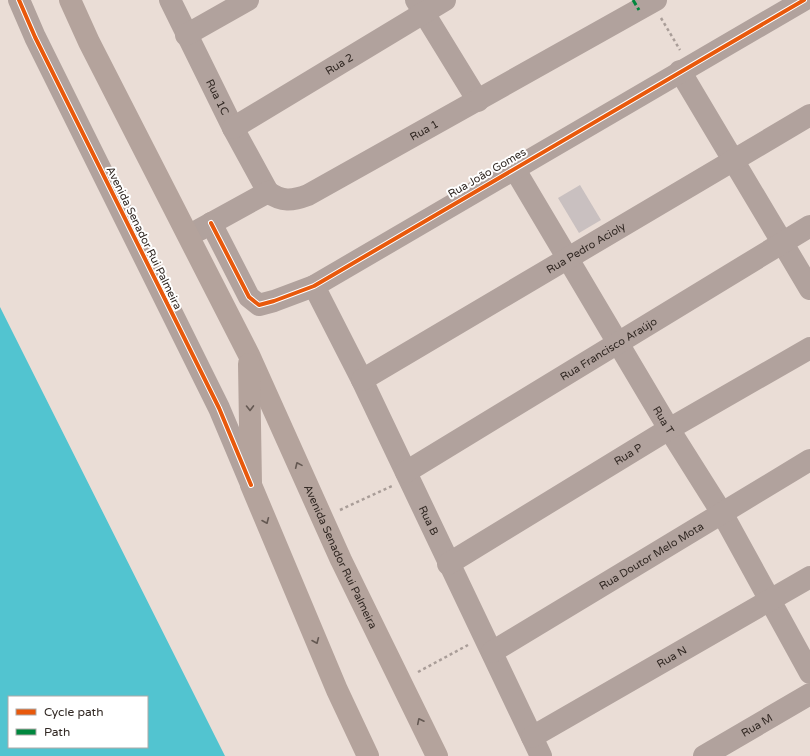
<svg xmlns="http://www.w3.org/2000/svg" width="810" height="756" font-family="'Varela Round',sans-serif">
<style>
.water{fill:#52c4d0;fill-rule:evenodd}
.building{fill:#c9c0c0}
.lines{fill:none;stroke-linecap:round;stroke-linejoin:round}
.path{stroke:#a99d98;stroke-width:2.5;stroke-dasharray:3 3;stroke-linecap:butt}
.minor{stroke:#b1a29d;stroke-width:22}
.major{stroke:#b4a39c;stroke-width:22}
.quiet{stroke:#00873e;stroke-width:3;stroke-dasharray:6 3;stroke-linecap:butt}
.cycleway-casing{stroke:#fff;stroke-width:6}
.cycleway{stroke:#e8590c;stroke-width:4}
.oneway{stroke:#655953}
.labels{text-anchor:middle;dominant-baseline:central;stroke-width:4;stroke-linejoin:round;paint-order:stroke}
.street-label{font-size:11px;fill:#312823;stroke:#fff}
</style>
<rect width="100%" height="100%" fill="#eaddd6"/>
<path class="water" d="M 0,307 L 225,756 L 0,756 ZM 9,697 L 147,697 L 147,747 L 9,747 Z"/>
<polygon class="building" points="580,185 601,220 579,233 558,198"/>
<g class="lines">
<g class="path">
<polyline points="661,18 680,50"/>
<polyline points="340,510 392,486"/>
<polyline points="418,672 468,645"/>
</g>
<g class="minor">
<polyline points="19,0 35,37 219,408 251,484"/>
<path id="s1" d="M 170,0 L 233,128 L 268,192"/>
<polyline points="416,0 478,101"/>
<polyline points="186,35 248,0"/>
<polyline points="680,71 810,289"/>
<path id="s2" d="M 233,128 L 445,0"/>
<path id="s3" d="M 514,168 L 669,429 L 722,513 L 810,673"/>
<polyline points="211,223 249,297 259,305 274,301 314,286 804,0"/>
<path id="s4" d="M 199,230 L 268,192 C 282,202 292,201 308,195 L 656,0"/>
<path id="s5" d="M 314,286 L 362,380 L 541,756"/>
<path id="s6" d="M 362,380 L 810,115"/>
<path id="s7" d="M 406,472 L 810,226"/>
<path id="s8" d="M 448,564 L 669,429 L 810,348"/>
<path id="s9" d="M 492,652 L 810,460"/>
<path id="s10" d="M 532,737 L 810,577"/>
<path id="s11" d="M 704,756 L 810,694"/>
</g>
<g class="major">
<path id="s12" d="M 70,0 L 89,42 L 249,355 L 341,560 L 437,756"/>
<polyline points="249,364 251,485 337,690 368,756"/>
</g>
<polyline class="quiet" points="633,0 639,10"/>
<defs>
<g id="cycleway">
<polyline points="19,0 35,37 219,408 251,485"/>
<polyline points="211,223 249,297 259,305 274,301 314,286 804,0"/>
</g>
</defs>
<use href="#cycleway" class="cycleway-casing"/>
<use href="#cycleway" class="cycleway"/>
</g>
<defs><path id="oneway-chevron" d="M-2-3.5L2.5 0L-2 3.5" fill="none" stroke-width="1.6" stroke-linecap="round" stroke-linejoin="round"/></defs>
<g class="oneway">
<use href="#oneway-chevron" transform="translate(250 408) rotate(89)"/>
<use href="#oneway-chevron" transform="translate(298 465) rotate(-114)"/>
<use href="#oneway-chevron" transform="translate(266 521) rotate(67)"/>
<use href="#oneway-chevron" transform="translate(316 641) rotate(67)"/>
<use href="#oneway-chevron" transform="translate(420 721) rotate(-116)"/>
</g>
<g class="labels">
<g class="street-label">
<text stroke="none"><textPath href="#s2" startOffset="124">Rua 2</textPath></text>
<text stroke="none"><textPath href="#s1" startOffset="108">Rua 1C</textPath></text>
<text stroke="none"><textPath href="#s4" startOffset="254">Rua 1</textPath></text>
<text transform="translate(487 173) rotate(-30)">Rua João Gomes</text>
<text transform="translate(144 238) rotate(64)">Avenida Senador Rui Palmeira</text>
<text stroke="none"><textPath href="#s6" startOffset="260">Rua Pedro Acioly</textPath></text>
<text stroke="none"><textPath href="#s7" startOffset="237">Rua Francisco Araújo</textPath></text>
<text stroke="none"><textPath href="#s3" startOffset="293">Rua T</textPath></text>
<text stroke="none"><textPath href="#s8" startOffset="211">Rua P</textPath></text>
<text stroke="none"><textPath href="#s5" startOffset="261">Rua B</textPath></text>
<text stroke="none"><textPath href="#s9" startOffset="186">Rua Doutor Melo Mota</textPath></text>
<text stroke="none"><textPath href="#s12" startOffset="619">Avenida Senador Rui Palmeira</textPath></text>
<text stroke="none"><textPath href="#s10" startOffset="161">Rua N</textPath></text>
<text stroke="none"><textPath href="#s11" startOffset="61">Rua M</textPath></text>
</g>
</g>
<rect x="8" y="696" width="140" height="52" fill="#ffffff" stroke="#ada9a7"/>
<rect x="16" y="709" width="20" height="6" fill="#e8590c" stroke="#ada9a7"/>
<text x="44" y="716" font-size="12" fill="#312823">Cycle path</text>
<rect x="16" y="729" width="20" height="6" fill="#00873e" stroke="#ada9a7"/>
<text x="44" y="736" font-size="12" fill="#312823">Path</text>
</svg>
